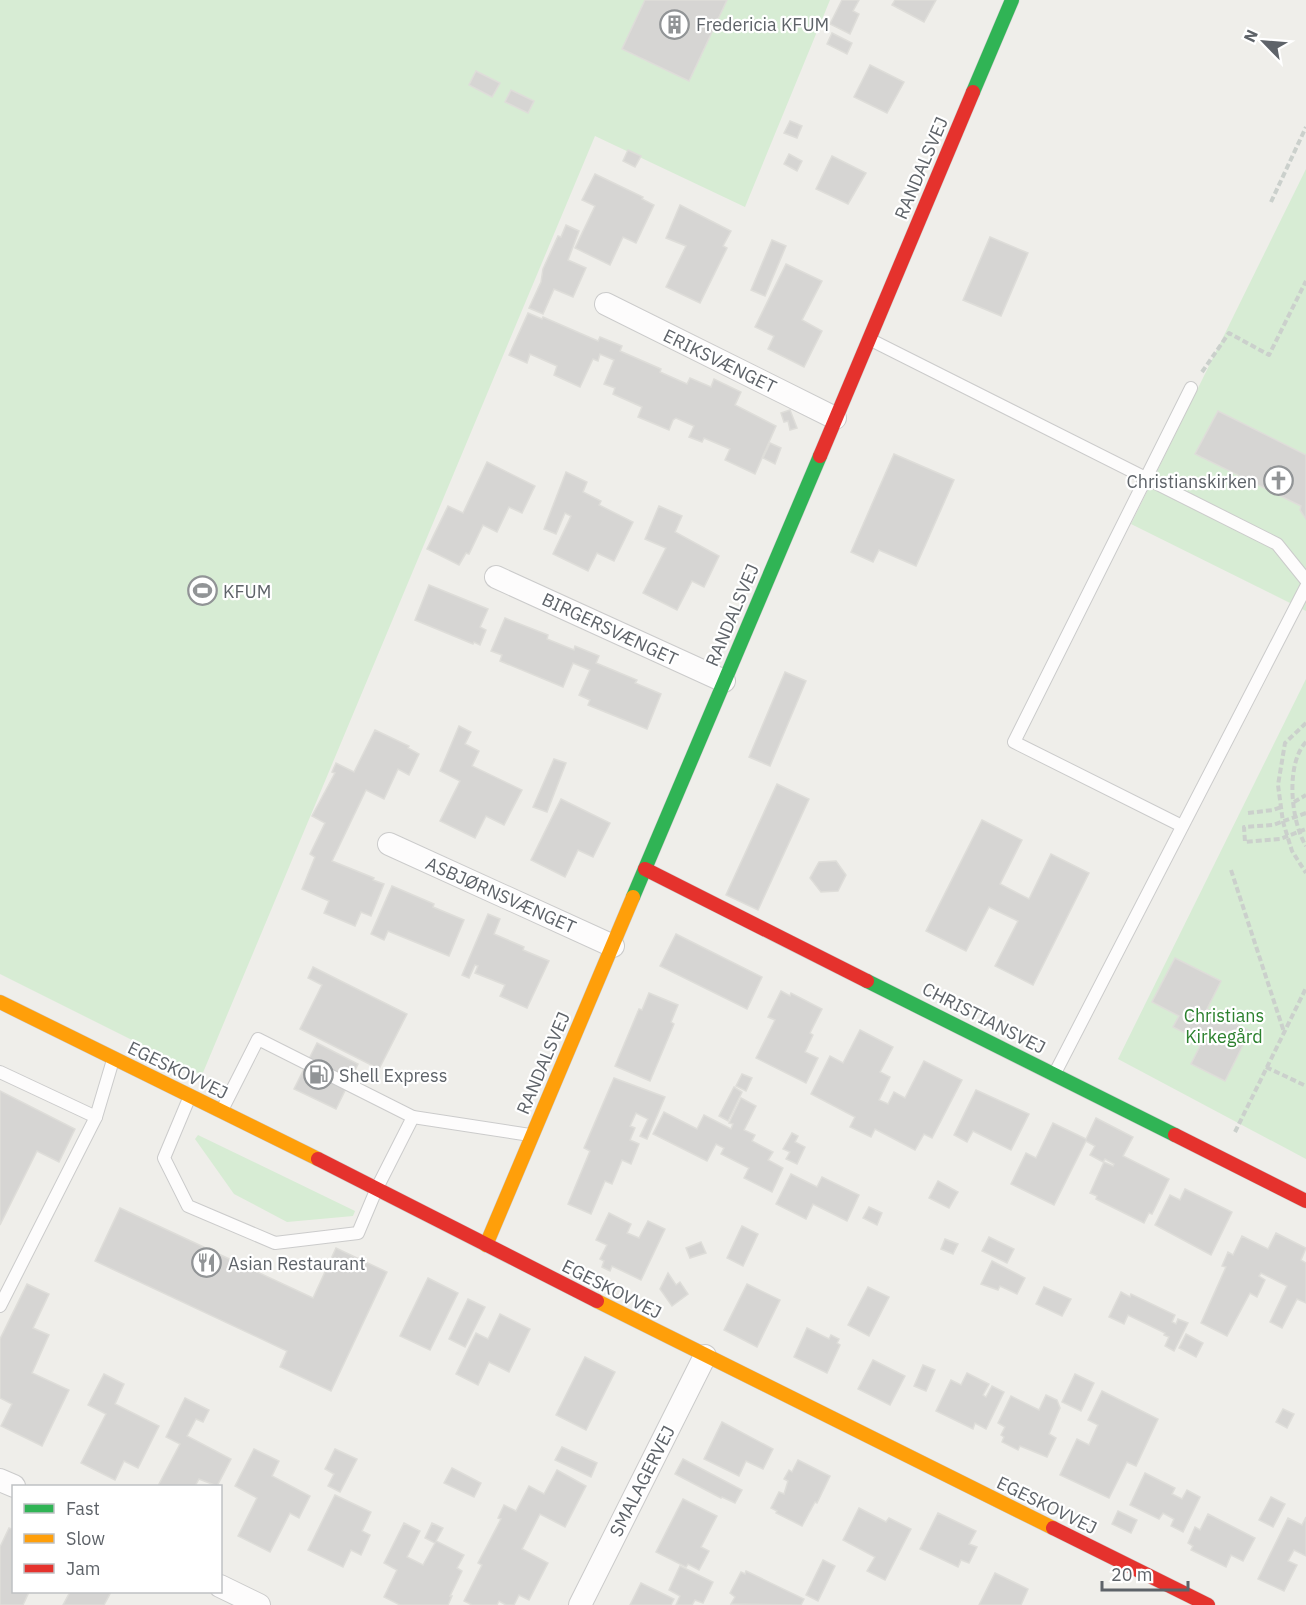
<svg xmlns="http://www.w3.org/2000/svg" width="1306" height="1605" font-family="'IBM Plex Sans',sans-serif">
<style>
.green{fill:#d7ecd4}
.building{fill:#d6d5d3;stroke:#deddd9;stroke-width:1.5}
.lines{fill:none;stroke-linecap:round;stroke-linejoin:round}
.lane-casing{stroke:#cbcbcb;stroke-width:14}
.street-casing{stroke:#cbcbcb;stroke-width:24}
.fast-casing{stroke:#cbcbcb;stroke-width:15}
.slow-casing{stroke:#cbcbcb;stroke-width:15}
.jam-casing{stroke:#cbcbcb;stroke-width:15}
.path{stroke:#cbd0cc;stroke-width:4;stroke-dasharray:6 3;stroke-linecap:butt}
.lane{stroke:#fdfcfc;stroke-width:12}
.street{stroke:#fdfcfc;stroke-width:22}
.fast{stroke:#30b455;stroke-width:14}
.slow{stroke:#ff9f0a;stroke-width:14}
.jam{stroke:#e5322d;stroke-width:14}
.labels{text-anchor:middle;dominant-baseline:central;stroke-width:4.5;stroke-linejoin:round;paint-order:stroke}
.poi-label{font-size:18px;fill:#5e6369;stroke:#fff;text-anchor:start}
.street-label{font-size:18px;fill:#5e6369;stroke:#fff}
.park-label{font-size:18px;fill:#2c812e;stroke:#fff}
</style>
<rect width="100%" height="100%" fill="#efeeea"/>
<g class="green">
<polygon points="0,0 830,0 745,207 595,136 202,1075 0,974"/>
<polygon points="1306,169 1306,611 1131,524"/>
<polygon points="1306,679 1306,1159 1118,1059"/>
<polygon points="198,1135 355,1211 353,1216 287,1222 234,1194 195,1139"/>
</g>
<g class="building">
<polygon points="645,0 727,0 689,81 622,49"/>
<polygon points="842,0 859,0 853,11 859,14 850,34 830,24"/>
<polygon points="895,0 936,0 924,22 892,5"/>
<polygon points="832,33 852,43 847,54 827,44"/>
<polygon points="870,65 904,82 887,113 854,97"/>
<polygon points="476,71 500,83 492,97 469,85"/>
<polygon points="511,90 534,101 528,113 505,102"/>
<polygon points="790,121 802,126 797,138 784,133"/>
<polygon points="628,150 641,156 635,167 623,161"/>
<polygon points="789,154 802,161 797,171 784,164"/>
<polygon points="832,156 866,173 848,204 816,189"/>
<polygon points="595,174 643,197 642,199 654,205 636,243 623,237 610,265 575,248 595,206 582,200"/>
<polygon points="680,205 731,231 723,246 727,248 700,303 666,287 686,246 666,238"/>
<polygon points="566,225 579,231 568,260 586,268 573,297 554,289 543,314 529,308 541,282 543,269 558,236 561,237"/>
<polygon points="990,237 1028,253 1001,316 963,300"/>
<polygon points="772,240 786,246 765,296 751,290"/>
<polygon points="786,264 822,281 802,320 822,331 804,367 768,349 774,336 755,327"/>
<polygon points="528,313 542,319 543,317 598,341 600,337 622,346 620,351 661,369 660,372 687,384 690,378 711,387 714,379 741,392 735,405 776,426 755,474 725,460 730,449 704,438 702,442 689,437 694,426 676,418 673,420 669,430 638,417 642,407 613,394 615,388 604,384 614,360 600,354 598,361 593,359 580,387 554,375 557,366 530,354 527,363 509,355"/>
<polygon points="790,410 797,428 790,430 788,421 784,422 781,413"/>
<polygon points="1218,411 1306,455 1306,519 1300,510 1301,506 1195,454"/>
<polygon points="770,443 781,448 775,464 763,458"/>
<polygon points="894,454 954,480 916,566 879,550 873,562 851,552"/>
<polygon points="487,462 535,486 522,513 509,507 497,532 483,525 469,554 466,553 459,565 427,549 448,506 463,513"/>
<polygon points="566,472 587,482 583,492 601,501 599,505 633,522 614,561 597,553 588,571 553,554 571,516 565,513 556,534 544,529"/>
<polygon points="659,506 682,516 675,532 719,556 704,587 692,581 677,610 643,593 666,548 645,539"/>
<polygon points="429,585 488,609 480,627 486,630 480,645 474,642 473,644 415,620"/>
<polygon points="505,618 548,635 547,639 574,650 575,646 599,656 596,663 637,680 635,683 661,694 647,729 588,705 590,700 579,695 590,670 573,663 563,687 500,661 502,655 491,651"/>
<polygon points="785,672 806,681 770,766 749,757"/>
<polygon points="459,726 471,732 465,744 479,751 472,766 522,790 504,825 486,816 475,838 440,821 460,781 440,771"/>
<polygon points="375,730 409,746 408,748 419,754 409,775 398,769 384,799 366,790 332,861 374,878 373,880 384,884 371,916 361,912 355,926 324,913 329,901 302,889 315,857 310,854 325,823 312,816 335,773 332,772 336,763 354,772"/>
<polygon points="554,759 566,763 547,812 533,807"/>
<polygon points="777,784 809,799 758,910 726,895"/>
<polygon points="561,799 610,823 593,857 578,850 565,877 531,860"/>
<polygon points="982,820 1022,840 1000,884 1029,899 1051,854 1089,873 1033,985 995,966 1018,921 989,907 966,951 926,931"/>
<polygon points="836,861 846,875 838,891 821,892 810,878 819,862"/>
<polygon points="392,886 434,904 433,907 464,920 449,956 388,931 384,940 371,934"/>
<polygon points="488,914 500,919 494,934 524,947 523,950 549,961 527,1008 500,996 505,985 475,973 478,966 475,965 469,978 462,975"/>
<polygon points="676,934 762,977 747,1009 660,966"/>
<polygon points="1175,958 1221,981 1207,1009 1250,1031 1225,1081 1191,1064 1200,1046 1191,1041 1193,1037 1173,1027 1179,1016 1152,1002"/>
<polygon points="313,967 407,1014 379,1069 300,1029 322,985 308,978"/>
<polygon points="781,991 790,996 791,993 822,1009 810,1033 813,1035 805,1052 818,1058 806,1083 756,1058 775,1020 768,1017"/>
<polygon points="649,993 678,1005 671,1022 674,1024 650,1081 615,1066 639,1009 642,1010"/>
<polygon points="860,1030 893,1047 880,1072 890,1077 879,1100 888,1104 894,1092 905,1098 924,1061 962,1080 932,1138 924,1134 915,1150 875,1129 871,1137 850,1127 855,1117 811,1094 830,1056 843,1063"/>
<polygon points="317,1043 358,1064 336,1109 294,1089"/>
<polygon points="742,1074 752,1078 746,1091 736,1086"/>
<polygon points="614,1078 665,1097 647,1139 640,1136 648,1119 636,1113 630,1126 635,1128 630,1140 639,1144 631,1164 622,1160 612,1184 605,1181 591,1214 568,1204 590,1151 584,1148"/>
<polygon points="734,1087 742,1092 728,1121 719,1116"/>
<polygon points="976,1090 1029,1114 1011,1150 973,1131 967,1142 954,1135"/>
<polygon points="0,1091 75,1129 59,1162 37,1151 0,1225"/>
<polygon points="741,1098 756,1106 744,1130 755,1135 752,1141 773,1152 768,1160 783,1168 772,1192 744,1178 749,1168 721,1154 724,1148 716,1144 707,1161 653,1134 664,1112 697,1129 704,1115 731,1129 733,1124 729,1123"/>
<polygon points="1096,1118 1133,1137 1123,1156 1169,1179 1152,1214 1149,1213 1144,1223 1096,1199 1097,1196 1090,1193 1104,1162 1113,1166 1114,1164 1105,1159 1103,1162 1090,1155 1095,1146 1086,1141 1054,1205 1011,1184 1026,1153 1036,1158 1053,1123 1086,1139"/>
<polygon points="792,1133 798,1136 795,1142 805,1147 797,1164 786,1159 790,1152 783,1149"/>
<polygon points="791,1174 817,1187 822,1177 859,1195 847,1221 813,1204 806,1219 776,1204"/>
<polygon points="938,1181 958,1192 949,1208 929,1198"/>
<polygon points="1185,1189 1232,1212 1211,1255 1155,1225 1170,1195 1180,1200"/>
<polygon points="869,1207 882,1213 877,1225 863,1218"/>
<polygon points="120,1208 313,1298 336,1248 387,1272 331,1391 280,1367 287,1351 95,1261"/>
<polygon points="609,1213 631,1224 627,1233 639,1238 648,1221 665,1229 641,1280 612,1266 610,1271 602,1267 604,1261 600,1259 607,1245 596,1240"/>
<polygon points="742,1226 758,1234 743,1266 727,1258"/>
<polygon points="1276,1233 1306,1248 1301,1260 1306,1263 1306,1303 1297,1299 1282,1328 1270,1322 1287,1286 1261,1273 1259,1276 1265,1280 1257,1297 1250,1293 1227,1336 1201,1323 1226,1267 1222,1266 1228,1252 1233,1255 1242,1236 1268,1249"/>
<polygon points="989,1237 1014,1249 1007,1263 982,1251"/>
<polygon points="945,1239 958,1244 953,1254 941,1249"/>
<polygon points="701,1242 706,1253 690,1258 686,1248"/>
<polygon points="992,1261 1025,1278 1017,1294 1000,1286 998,1290 981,1284"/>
<polygon points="668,1273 676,1285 680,1282 688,1294 672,1306 660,1289"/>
<polygon points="428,1278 458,1293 430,1350 400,1336"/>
<polygon points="27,1284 49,1294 33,1328 49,1335 32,1373 69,1390 42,1446 1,1426 12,1404 0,1398 0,1339"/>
<polygon points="747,1284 780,1300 757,1347 724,1330"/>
<polygon points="868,1287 889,1297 869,1336 848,1325"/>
<polygon points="1044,1287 1071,1299 1062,1316 1036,1304"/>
<polygon points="1121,1292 1130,1297 1131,1294 1175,1315 1172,1322 1176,1324 1178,1319 1188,1323 1174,1351 1165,1346 1169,1337 1164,1335 1165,1333 1128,1315 1124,1324 1109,1317"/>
<polygon points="468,1299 485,1307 465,1347 449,1339"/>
<polygon points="500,1314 530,1329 509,1372 489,1362 478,1385 456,1374 476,1333 488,1339"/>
<polygon points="807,1328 829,1339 831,1335 839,1339 837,1343 840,1345 827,1373 794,1357"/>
<polygon points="1186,1334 1203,1343 1196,1357 1179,1348"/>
<polygon points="585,1357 615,1372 586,1430 556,1415"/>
<polygon points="873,1360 905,1376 890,1405 858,1389"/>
<polygon points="923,1365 935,1370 926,1391 914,1386"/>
<polygon points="967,1373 989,1384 983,1395 986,1397 992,1386 1004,1392 986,1429 975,1423 973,1429 936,1411 951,1380 961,1385"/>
<polygon points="104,1374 124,1384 115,1404 159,1426 138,1468 124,1461 115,1480 81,1463 106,1414 88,1405"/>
<polygon points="1075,1374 1094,1383 1081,1411 1062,1402"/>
<polygon points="1102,1391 1158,1419 1136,1466 1127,1462 1109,1498 1060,1475 1077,1439 1089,1445 1098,1425 1088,1420"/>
<polygon points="1046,1395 1057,1400 1060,1408 1049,1434 1056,1438 1047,1457 1020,1446 1018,1450 1002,1442 1004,1437 1001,1435 1005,1427 998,1423 1011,1396 1039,1410"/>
<polygon points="185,1398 209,1410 203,1422 196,1419 187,1436 231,1459 217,1486 199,1479 195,1486 158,1486 180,1444 166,1437"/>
<polygon points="1283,1409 1294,1414 1287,1428 1276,1422"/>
<polygon points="722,1422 773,1449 763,1469 746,1461 739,1476 704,1459"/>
<polygon points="562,1447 597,1463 591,1477 555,1460"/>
<polygon points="254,1449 279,1461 272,1476 310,1496 299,1518 290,1513 270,1552 238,1536 257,1498 235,1486"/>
<polygon points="335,1449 357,1459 340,1492 328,1486 334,1474 325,1469"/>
<polygon points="683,1459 742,1490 735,1503 722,1497 721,1498 675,1474"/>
<polygon points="798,1460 830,1476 817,1503 815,1502 802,1526 776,1513 777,1511 771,1508 779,1492 784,1494 788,1481 784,1479 789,1470 792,1472"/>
<polygon points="452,1468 481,1483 474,1497 444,1483"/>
<polygon points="557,1470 586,1486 565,1527 540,1514 522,1549 548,1563 529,1600 519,1595 514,1605 506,1605 499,1601 497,1605 472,1605 464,1601 482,1565 478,1563 501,1519 498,1518 504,1505 516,1511 529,1486 544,1494"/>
<polygon points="1145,1473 1175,1488 1172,1494 1182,1499 1187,1490 1200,1497 1183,1532 1171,1526 1174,1519 1163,1513 1159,1519 1130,1505"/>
<polygon points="335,1495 371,1512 362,1531 370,1535 361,1555 351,1550 343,1567 308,1550"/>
<polygon points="1271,1497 1285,1504 1273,1527 1259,1520"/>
<polygon points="683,1499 717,1516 701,1547 709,1551 699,1570 688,1564 686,1567 656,1552"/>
<polygon points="859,1508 886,1522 889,1518 911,1529 885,1580 867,1571 875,1557 843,1540"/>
<polygon points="1118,1511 1137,1520 1131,1533 1112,1524"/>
<polygon points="938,1513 976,1531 969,1544 977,1547 969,1563 961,1560 958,1567 920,1549"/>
<polygon points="1208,1514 1255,1538 1243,1561 1231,1555 1226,1567 1191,1550 1193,1546 1188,1543 1195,1527 1200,1530"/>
<polygon points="1306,1517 1306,1556 1294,1550 1288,1561 1297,1565 1284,1591 1258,1579 1288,1518 1302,1525"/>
<polygon points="404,1523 420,1531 407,1557 423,1565 435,1543 425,1538 432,1523 443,1528 436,1541 464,1555 457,1568 462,1571 450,1596 452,1596 448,1605 400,1605 384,1597 397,1570 384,1563"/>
<polygon points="9,1528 14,1530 14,1592 29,1592 23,1605 0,1605 0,1547"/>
<polygon points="823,1560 835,1566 818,1601 806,1595"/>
<polygon points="680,1566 713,1582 703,1603 695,1600 692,1605 676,1605 680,1596 669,1590"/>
<polygon points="746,1571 804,1599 801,1605 731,1604 735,1597 730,1593 741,1572 745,1574"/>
<polygon points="995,1573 1028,1589 1021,1605 979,1605"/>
<polygon points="641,1583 674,1599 671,1605 630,1605"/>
<polygon points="70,1592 111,1592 104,1605 63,1605"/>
</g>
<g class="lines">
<defs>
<g id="lane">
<polyline points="869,339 1277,544 1306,580"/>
<polyline points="1182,826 1014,742 1191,388"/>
<polyline points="0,1072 96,1117"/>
<polyline points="1055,1073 1306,587"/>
<polyline points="190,1096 164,1158 188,1206 275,1243 358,1233 377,1188 413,1117 258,1039 222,1110"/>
<polyline points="413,1117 530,1135"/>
<polyline points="0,1306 96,1117 113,1060"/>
</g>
<g id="street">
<polyline points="606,304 835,418"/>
<polyline points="496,577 724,681"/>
<polyline points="389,844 613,946"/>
<polyline points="0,1480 14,1486"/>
<polyline points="220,1586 259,1605"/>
<polyline points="580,1605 705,1356"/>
</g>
<g id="fast">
<polyline points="973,92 1012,0"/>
<polyline points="633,897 820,456"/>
<polyline points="867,981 1175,1135"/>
</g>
<g id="slow">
<polyline points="0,1002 318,1159"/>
<polyline points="486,1245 633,897"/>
<polyline points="597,1301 1053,1528"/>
</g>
<g id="jam">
<polyline points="820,456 973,92"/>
<polyline points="645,869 867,981"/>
<polyline points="1175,1135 1306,1201"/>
<polyline points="318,1159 597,1301"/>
<polyline points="1053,1528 1208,1605"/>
</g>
</defs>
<use href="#lane" class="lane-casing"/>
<use href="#street" class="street-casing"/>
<use href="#fast" class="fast-casing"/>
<use href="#slow" class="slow-casing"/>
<use href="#jam" class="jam-casing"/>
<g class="path">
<polyline points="1271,202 1306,127"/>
<polyline points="1202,372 1229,333 1269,355 1306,281"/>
<polyline points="1306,723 1285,743 1278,785 1283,822 1292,851 1306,873"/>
<path d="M 1306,742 C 1285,764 1291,822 1306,846"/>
<polyline points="1294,802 1306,795"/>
<polyline points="1248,813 1273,810 1281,807"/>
<polyline points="1306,813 1273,825 1244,827 1245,842 1280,839 1306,829"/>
<polyline points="1231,870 1284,1032"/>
<polyline points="1266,1067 1306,1086"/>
<polyline points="1235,1132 1306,988"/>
</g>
<use href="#lane" class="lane"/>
<use href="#street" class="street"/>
<use href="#fast" class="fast"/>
<use href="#slow" class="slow"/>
<use href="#jam" class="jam"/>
</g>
<defs>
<symbol id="building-ring" viewBox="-11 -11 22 22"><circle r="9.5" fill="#fff" stroke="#919496" stroke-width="1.5"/><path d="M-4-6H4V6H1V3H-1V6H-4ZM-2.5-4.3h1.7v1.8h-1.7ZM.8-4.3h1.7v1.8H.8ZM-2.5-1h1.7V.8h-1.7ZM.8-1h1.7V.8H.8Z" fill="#919496"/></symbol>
<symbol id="church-ring" viewBox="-11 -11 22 22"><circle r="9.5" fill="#fff" stroke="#919496" stroke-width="1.5"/><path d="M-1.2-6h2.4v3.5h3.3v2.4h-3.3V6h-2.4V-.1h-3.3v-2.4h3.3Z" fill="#919496"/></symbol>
<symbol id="stadium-ring" viewBox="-11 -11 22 22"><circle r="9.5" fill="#fff" stroke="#919496" stroke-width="1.5"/><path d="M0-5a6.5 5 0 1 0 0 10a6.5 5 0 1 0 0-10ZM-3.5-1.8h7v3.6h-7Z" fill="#919496"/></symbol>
<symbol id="fuel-ring" viewBox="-11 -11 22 22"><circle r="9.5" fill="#fff" stroke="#919496" stroke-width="1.5"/><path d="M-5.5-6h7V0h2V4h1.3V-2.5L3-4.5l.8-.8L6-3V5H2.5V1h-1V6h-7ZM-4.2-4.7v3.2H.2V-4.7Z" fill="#919496"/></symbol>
<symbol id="restaurant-ring" viewBox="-11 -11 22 22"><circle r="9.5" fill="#fff" stroke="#919496" stroke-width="1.5"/><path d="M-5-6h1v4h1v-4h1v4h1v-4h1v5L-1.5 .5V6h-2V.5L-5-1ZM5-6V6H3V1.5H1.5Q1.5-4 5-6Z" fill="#919496"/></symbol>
</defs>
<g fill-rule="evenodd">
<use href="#building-ring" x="658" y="8" width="33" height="33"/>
<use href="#church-ring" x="1262" y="464" width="33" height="33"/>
<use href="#stadium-ring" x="186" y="574" width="33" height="33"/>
<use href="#fuel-ring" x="302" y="1058" width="33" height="33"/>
<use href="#restaurant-ring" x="190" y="1246" width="33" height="33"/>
</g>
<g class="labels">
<g class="poi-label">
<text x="696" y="24">Fredericia KFUM</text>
<text x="1257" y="481" text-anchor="end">Christianskirken</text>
<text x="223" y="591">KFUM</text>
<text x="339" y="1075">Shell Express</text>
<text x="228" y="1263">Asian Restaurant</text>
</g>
<g class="street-label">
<text transform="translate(921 168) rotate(-67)">RANDALSVEJ</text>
<text transform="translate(720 361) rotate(26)">ERIKSVÆNGET</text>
<text transform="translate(732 615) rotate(-67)">RANDALSVEJ</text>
<text transform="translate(610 629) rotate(25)">BIRGERSVÆNGET</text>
<text transform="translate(501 895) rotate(24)">ASBJØRNSVÆNGET</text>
<text transform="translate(984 1018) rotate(27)">CHRISTIANSVEJ</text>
<text transform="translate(543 1063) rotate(-67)">RANDALSVEJ</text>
<text transform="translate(178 1070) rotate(26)">EGESKOVVEJ</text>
<text transform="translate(612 1289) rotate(27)">EGESKOVVEJ</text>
<text transform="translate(642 1481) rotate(-63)">SMALAGERVEJ</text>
<text transform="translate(1047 1505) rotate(26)">EGESKOVVEJ</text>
</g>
<g class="park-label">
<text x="1224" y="1015">Christians<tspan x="1224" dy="21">Kirkegård</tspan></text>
</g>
</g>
<rect x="12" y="1485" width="210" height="108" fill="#ffffff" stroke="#bfc1c3" stroke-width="1.5"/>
<rect x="24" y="1504" width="30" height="9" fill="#30b455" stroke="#bfc1c3" stroke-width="1.5"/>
<text x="66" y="1515" font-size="18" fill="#5e6369">Fast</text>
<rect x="24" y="1534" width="30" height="9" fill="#ff9f0a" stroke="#bfc1c3" stroke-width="1.5"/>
<text x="66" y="1545" font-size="18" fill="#5e6369">Slow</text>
<rect x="24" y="1564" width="30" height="9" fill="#e5322d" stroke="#bfc1c3" stroke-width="1.5"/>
<text x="66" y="1575" font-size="18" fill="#5e6369">Jam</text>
<g transform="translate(1264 42) rotate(295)" stroke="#ffffff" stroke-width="4.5" paint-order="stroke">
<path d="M0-4.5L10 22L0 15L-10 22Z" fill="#5e6369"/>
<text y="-9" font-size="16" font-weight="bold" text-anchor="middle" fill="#5e6369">N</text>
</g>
<path d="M1102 1581v9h86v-9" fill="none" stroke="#5e6369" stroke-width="3"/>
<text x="1111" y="1581" font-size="18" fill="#5e6369" stroke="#ffffff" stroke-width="4.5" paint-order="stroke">20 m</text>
</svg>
